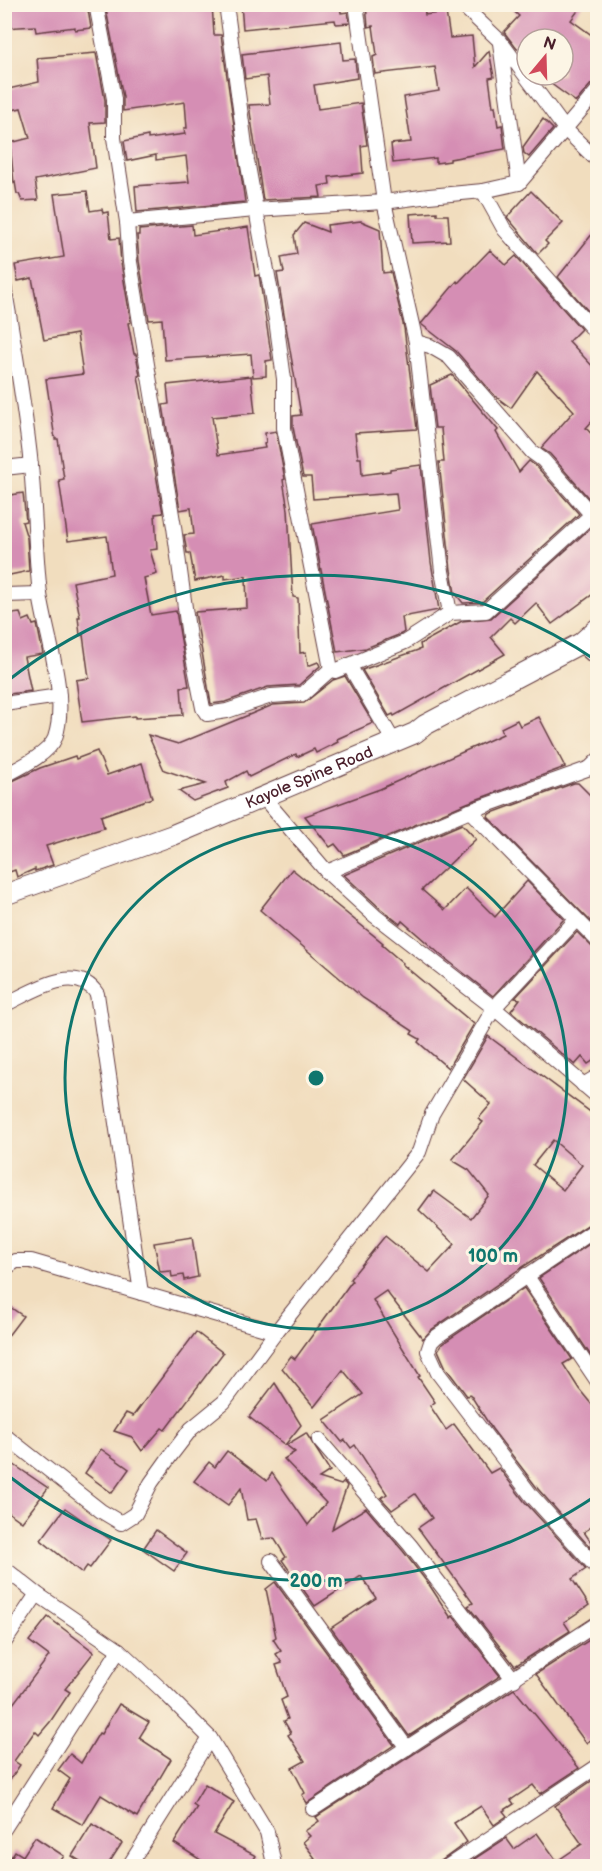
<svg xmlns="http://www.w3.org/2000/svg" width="602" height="1871" font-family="'Balsamiq Sans',sans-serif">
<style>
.building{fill:#d58eb4;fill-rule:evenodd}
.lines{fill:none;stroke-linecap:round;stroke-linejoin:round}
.minor-casing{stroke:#633c41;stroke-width:16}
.tertiary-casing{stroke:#633c41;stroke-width:19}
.secondary-casing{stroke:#633c41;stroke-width:22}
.minor{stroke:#fff;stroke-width:14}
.tertiary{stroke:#fff;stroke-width:16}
.secondary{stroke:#fff;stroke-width:20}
.ring{fill:none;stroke:#0f766e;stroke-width:3}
.labels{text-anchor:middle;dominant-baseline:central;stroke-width:6;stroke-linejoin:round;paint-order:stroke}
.street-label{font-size:16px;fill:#4a1f2b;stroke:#fcf5e5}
.centre{fill:#0f766e;stroke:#fcf5e5;stroke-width:3}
.ring-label{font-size:18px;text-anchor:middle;font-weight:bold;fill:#0f766e;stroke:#fcf5e5;stroke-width:6;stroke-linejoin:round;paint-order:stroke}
</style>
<rect width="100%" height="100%" fill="#fcf5e5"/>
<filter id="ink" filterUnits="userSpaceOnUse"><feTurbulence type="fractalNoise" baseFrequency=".0167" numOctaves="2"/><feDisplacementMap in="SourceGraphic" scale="12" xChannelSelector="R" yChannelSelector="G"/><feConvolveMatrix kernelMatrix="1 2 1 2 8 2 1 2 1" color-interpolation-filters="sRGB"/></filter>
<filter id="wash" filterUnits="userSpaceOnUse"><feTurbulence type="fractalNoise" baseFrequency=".008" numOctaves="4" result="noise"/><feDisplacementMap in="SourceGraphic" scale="24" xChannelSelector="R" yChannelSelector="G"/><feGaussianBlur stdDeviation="1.35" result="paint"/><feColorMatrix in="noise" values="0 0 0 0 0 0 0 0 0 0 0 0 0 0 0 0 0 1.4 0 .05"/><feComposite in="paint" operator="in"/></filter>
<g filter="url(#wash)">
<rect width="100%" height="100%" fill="#f1ddbe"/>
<g id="blocks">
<g class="building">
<polygon points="4,4 87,4 91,28 75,30 75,27 36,32 35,26 4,28"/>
<polygon points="105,4 212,4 214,35 221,35 245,202 137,212 135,186 189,182 186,156 156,160 156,155 127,161 124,141 148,136 148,139 185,134 184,128 187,128 185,102 123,111 123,97"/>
<polygon points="241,4 294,4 294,7 340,4 341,13 348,12 350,23 336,24 335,20 243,29"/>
<polygon points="366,4 424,4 425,15 446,12 450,38 472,36 475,67 489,51 494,77 489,78 493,107 495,106 498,126 502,125 505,149 450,159 450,161 436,163 436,158 393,163 391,144 411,142 404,97 439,91 435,67 375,74 373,57 377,55 373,26 368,27"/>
<polygon points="506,4 583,4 571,20 597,39 597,81 591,84 576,102 539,75 563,75 563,39 527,39 519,49 517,49 504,32 519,16"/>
<polygon points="341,42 343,60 355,59 357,78 314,85 318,109 361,103 367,145 361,146 363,173 329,177 330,184 319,186 321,197 263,200 249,105 270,104 267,76 245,79 242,54"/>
<polygon points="96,53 105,100 105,122 90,123 96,168 35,180 38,200 22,201 19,194 17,194 15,182 14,183 10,143 30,138 21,108 4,112 4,90 39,82 37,58"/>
<polygon points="543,119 553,129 529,157 524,153 523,147"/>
<polygon points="87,191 90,211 102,209 103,213 108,212 111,239 119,238 121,263 131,322 128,323 134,354 136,354 140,375 138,376 163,513 155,514 157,549 150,550 157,574 144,578 151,615 176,611 189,686 181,687 183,715 135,718 135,716 82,722 76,680 89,678 83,635 80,635 78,617 80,617 73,582 112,574 107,536 68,541 59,480 64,479 58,439 55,439 46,379 83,374 77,334 44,340 32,278 18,281 15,265 64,257 54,194"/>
<polygon points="531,191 563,223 545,241 548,244 538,254 507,217"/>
<polygon points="437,212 437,215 448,215 450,241 412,243 410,214"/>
<polygon points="361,221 380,229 383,273 391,272 404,328 417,429 355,433 358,458 361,458 362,475 390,471 390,469 421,465 431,562 439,610 402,617 404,632 401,634 366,648 337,652 312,524 398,510 396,493 313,499 311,477 303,477 293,427 293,416 301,415 277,273 284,272 281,257 297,254 294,235 304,223 328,232 327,225"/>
<polygon points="192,225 193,235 248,227 255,276 259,275 272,360 266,361 266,376 253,377 251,354 165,360 162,319 149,320 139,261 137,235 139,235 139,230"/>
<polygon points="597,228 597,321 558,277"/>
<polygon points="490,250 506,265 516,256 581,329 569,341 597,371 597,416 586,428 597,440 597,500 592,502 550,454 541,448 574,411 537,371 511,408 495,396 456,351 421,324 457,281 458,283"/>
<polygon points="452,375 498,430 496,432 519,472 529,461 537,467 579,514 482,602 463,603 455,593 451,570 439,462 444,462 441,428 435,428 430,385"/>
<polygon points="251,376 255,413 212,417 218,455 265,448 264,444 266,443 265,433 276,431 285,479 283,480 288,510 293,597 298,598 300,653 306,652 308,666 318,662 320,666 299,685 268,687 225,702 211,704 195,612 247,608 246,576 225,579 225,575 195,581 190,553 187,553 184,535 194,534 191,508 180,510 163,405 169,404 167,385"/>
<polygon points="23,493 26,521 22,522 27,538 29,571 5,576 4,496"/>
<polygon points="597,522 597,591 552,624 536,603 515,623 510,618 491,637 505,654 394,716 393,714 389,716 362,670 421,649 420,644 462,621 491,618"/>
<polygon points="20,613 23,621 30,618 33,625 37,624 43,654 24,657 31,691 9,694 4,674 4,615"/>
<polygon points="345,676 373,723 337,739 338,742 316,753 314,749 297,757 296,754 249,777 246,771 226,782 228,788 193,801 179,791 206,784 164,770 148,735 178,744 273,705 304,703 333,680"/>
<polygon points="539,717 565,767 467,803 344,855 335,844 330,847 305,816 380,789 503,734 501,728 517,720 520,726"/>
<polygon points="97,751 107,775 142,763 152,798 101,816 104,828 46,846 53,865 35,871 35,869 17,877 15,870 4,874 4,785 40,768 75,756 76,759"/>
<polygon points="574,783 578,783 597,802 597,928 488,817 489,814"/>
<polygon points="462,824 476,839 422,890 445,910 466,888 495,917 527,881 564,919 493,996 442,956 402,921 400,924 381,909 344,875"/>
<polygon points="292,869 383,943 382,945 403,963 402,964 474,1024 448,1068 418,1042 420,1039 411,1034 413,1031 363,998 260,910"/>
<polygon points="577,932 592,947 597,950 597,1058 588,1064 582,1057 575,1065 511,1011 520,999 515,998"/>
<path d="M 488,1036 L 597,1117 L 597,1219 L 521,1268 L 431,1330 L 423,1339 L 386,1291 L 373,1300 L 420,1376 L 418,1377 L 435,1402 L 430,1406 L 446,1430 L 454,1424 L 490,1473 L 499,1468 L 524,1501 L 586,1569 L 572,1579 L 589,1605 L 564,1622 L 570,1631 L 515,1666 L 468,1606 L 473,1603 L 418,1528 L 432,1518 L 415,1494 L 392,1510 L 381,1498 L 387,1494 L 355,1445 L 351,1448 L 345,1440 L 342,1442 L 324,1420 L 363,1394 L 343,1370 L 314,1407 L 282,1368 L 291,1356 L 295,1359 L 352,1281 L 350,1279 L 385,1236 L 429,1272 L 455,1244 L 419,1210 L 430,1195 L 431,1196 L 434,1191 L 471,1218 L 489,1195 L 469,1170 L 452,1160 L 483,1122 L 478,1119 L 491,1104 L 463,1079 ZM 553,1140 L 582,1165 L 563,1190 L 533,1165 Z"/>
<polygon points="192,1237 198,1277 184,1280 183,1275 172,1277 171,1271 160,1272 154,1243"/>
<polygon points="597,1239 597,1365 539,1278"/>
<polygon points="524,1288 572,1359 563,1364 579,1389 597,1411 597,1523 584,1532 597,1551 597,1555 538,1489 492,1429 470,1394 467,1396 446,1368 438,1350 442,1344"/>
<polygon points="4,1303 23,1316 4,1341"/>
<polygon points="196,1332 223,1353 165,1430 162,1428 142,1451 132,1437 114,1431 126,1413 133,1416"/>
<polygon points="275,1383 301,1425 285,1445 249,1417"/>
<polygon points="306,1433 330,1471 319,1478 341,1485 344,1482 347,1486 332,1529 366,1508 403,1551 430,1586 451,1618 453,1616 500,1676 409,1736 331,1628 376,1598 361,1576 315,1606 282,1560 286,1557 274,1538 262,1539 256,1519 247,1520 241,1488 228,1505 194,1481 209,1462 215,1467 227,1451 267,1481 272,1473 308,1525 326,1503 284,1459 295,1452 286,1445"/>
<polygon points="101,1449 129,1469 112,1493 85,1473"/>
<polygon points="4,1458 48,1488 22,1522 4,1509"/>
<polygon points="65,1508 111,1540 90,1568 87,1566 82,1573 41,1540"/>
<polygon points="156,1530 187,1553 174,1571 143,1549"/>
<polygon points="275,1582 394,1745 307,1803 302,1795 305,1793 292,1768 305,1761 288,1735 291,1733 284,1721 288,1719 281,1700 287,1697 276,1665 282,1663 276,1654 281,1651 273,1639 276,1637 266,1589"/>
<polygon points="48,1617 94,1652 65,1689 70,1692 50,1722 39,1735 35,1731 14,1761 20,1765 4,1788 4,1716 49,1656 29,1641"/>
<polygon points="597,1635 597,1736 586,1743 536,1674"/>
<polygon points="514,1689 579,1768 540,1794 533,1785 511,1800 514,1804 503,1811 507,1816 494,1825 481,1806 454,1823 467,1842 434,1866 302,1866 315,1858 303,1842 310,1836 305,1831 319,1821 316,1817"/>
<polygon points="119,1704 149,1722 139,1738 171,1759 137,1817 101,1795 83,1825 53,1808 70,1779 58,1770 70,1754 81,1763 99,1733 101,1734"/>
<polygon points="596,1778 597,1780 597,1866 479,1866 474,1859 506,1838 514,1849 537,1833 557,1861 582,1844 555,1806"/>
<polygon points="205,1784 234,1802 214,1834 256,1856 249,1866 210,1866 174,1843 197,1807 193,1804"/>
<polygon points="92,1824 122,1843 107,1866 88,1866 72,1856"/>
<polygon points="35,1837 64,1856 57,1866 15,1866 8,1862 15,1851 23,1856"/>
</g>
</g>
</g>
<g filter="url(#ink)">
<use href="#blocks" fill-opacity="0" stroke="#633c41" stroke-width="1.5"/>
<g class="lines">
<defs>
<g id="minor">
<polyline points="96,4 114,99 114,138 127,222 130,262 174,527 189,637 203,708 207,714 227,711 271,696 303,694 331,669 335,671 405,642 450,613 486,611 598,509"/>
<polyline points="226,4 247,160 276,320 284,379 284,428 331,669"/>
<polyline points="356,4 384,202 416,342 442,571 450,613"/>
<polyline points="461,4 500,41 565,129 598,161"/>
<polyline points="500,43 519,183"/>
<polyline points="483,191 504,229 598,335"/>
<polyline points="127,222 255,210 384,202 429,196 483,191 519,183 598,90"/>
<path d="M 4,285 C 14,345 25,405 31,466 C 35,508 35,551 40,594 C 46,636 69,697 55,738 C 49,754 19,768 4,776"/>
<polyline points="416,342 430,346 449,357 532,452 543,460 592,515"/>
<polyline points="4,468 31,465"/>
<polyline points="4,595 40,594"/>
<polyline points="349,665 394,742"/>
<polyline points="4,704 59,696"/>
<polyline points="264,798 327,872 375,916 494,1008 598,1097"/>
<polyline points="470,811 598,941"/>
<polyline points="327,872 470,811 590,768 598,760"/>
<path d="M 4,1005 C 30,993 76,961 97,994 L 141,1293"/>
<polyline points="583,1085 598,1076"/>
<polyline points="598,1228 436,1337 431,1342 428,1351 438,1373 531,1495 598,1569"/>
<polyline points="4,1269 16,1261 31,1261 276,1332"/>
<polyline points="526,1275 598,1382"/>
<polyline points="4,1435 101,1511 121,1523 135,1514 151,1483 171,1455 191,1429 224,1402 276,1332 419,1152 432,1114 494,1008 576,920"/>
<polyline points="319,1440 410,1545 514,1680"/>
<polyline points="271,1561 407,1748"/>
<polyline points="4,1568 37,1594 119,1650 162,1690 210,1738 267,1832 274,1864 273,1866"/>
<polyline points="4,1643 37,1594"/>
<polyline points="313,1809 598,1623"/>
<polyline points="4,1829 119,1650"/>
<polyline points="129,1866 210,1738"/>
<polyline points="448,1866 598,1766"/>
</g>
<polyline id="tertiary" points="581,643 598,658"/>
<g id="secondary">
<path id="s1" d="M 4,895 L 173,835 L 415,733 L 425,725 L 581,643 L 598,628"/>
</g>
</defs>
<use href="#minor" class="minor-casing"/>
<use href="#tertiary" class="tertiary-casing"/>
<use href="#secondary" class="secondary-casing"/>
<use href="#minor" class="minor"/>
<use href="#tertiary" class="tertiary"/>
<use href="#secondary" class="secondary"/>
</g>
</g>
<g class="ring">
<circle cx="316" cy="1078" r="251"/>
<path d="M597 1495A503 503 0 0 1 6 1474M6 682A503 503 0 0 1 597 661"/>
</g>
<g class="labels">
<g class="street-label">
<text stroke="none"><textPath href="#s1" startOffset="327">Kayole Spine Road</textPath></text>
</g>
</g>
<circle cx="316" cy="1078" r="9" class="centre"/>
<g class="ring-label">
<text x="493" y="1262">100 m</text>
<text x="316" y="1587">200 m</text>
</g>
<rect width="602" height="1871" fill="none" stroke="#fcf5e5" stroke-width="24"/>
<g transform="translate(545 57) rotate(19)"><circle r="28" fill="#fcf5e5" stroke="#b59f9b" stroke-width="1.5"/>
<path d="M0-4.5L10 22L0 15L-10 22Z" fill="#d1495b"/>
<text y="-9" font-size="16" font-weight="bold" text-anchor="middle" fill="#4a1f2b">N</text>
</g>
</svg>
